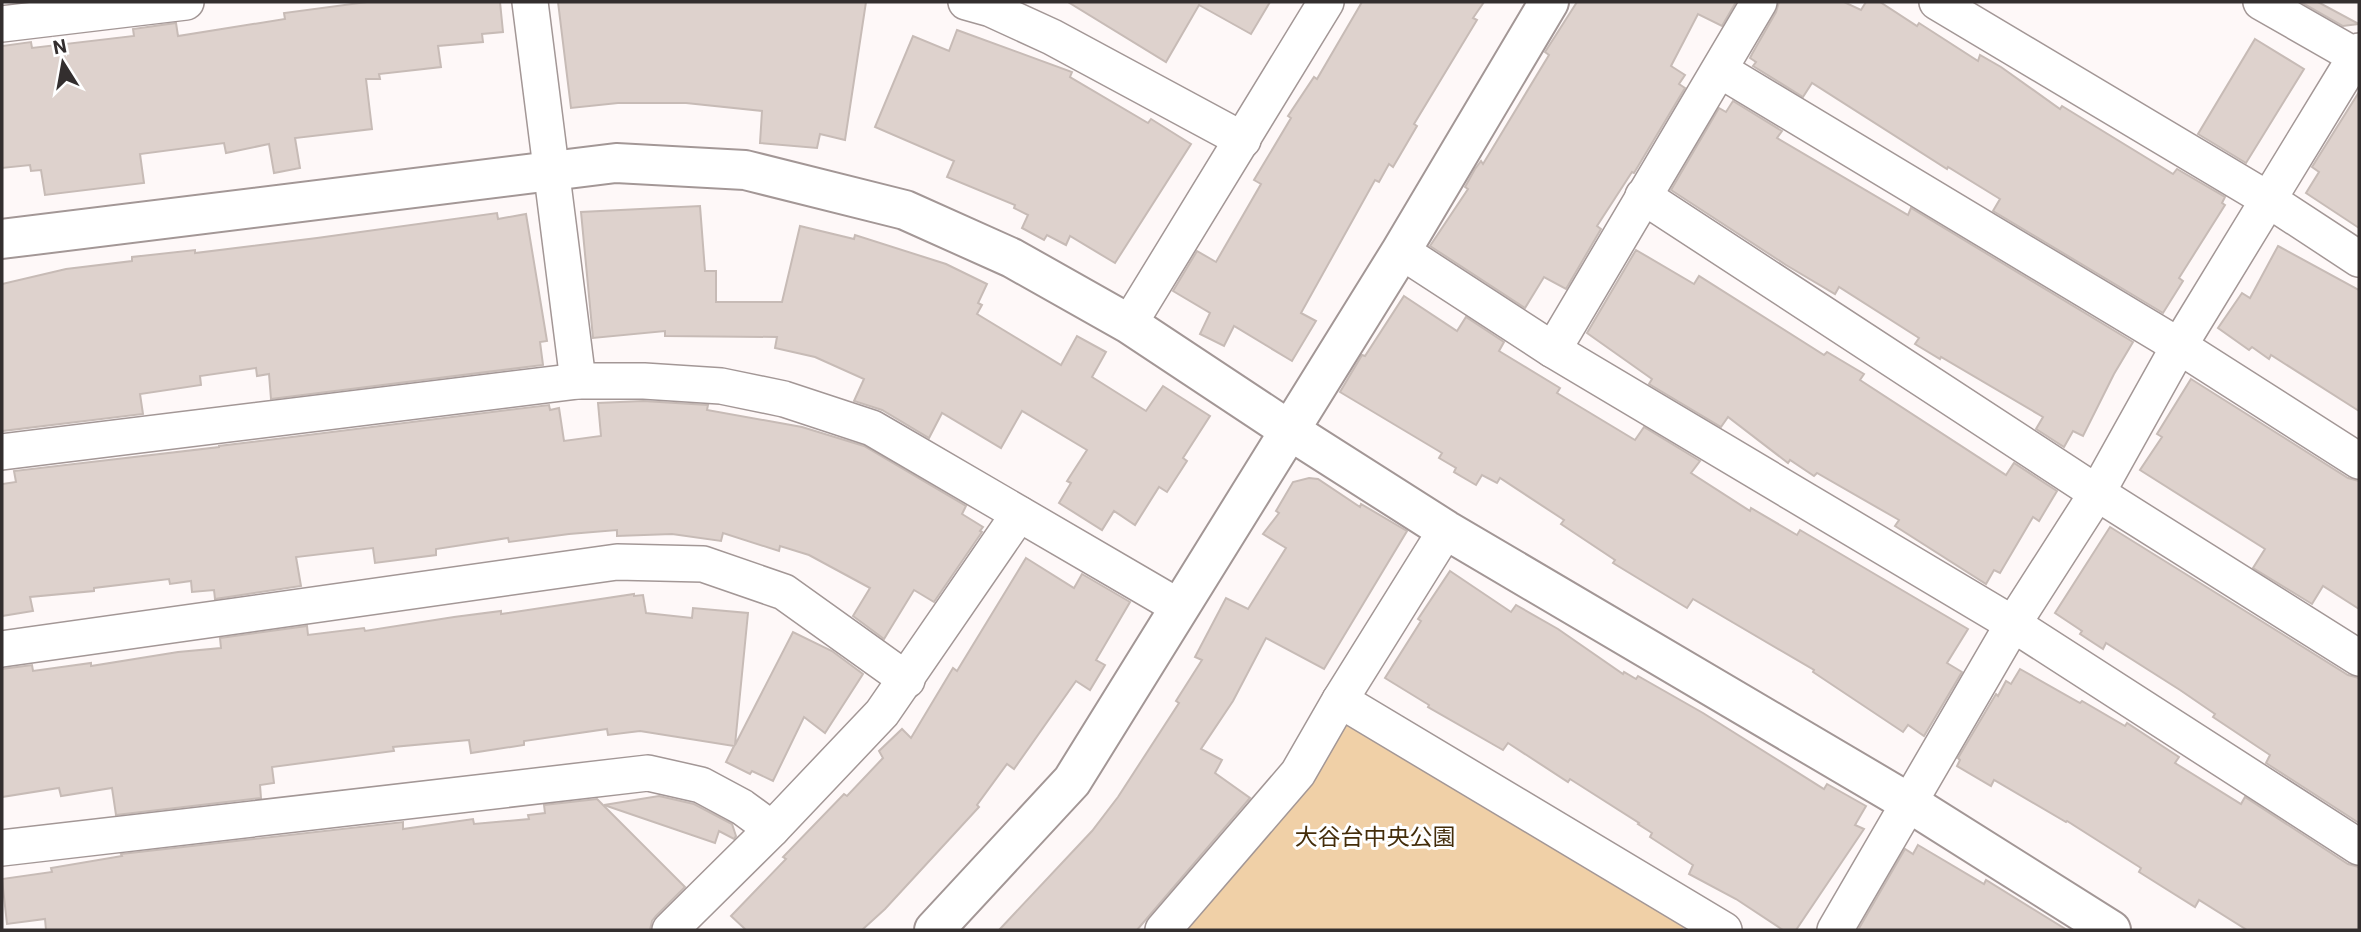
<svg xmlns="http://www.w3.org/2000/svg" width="2361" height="932" font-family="Roboto,'Noto Sans JP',sans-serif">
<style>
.green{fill:#f0d0a7}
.building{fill:#ded2cd;stroke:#c7bbb6;stroke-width:2}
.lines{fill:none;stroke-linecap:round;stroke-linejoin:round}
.street-casing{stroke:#a39796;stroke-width:38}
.secondary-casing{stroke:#a39796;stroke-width:42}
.street{stroke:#fff;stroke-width:35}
.secondary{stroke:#fff;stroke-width:38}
.labels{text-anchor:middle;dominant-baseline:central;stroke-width:6;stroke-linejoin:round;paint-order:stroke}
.park-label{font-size:23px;fill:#442d0a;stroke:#fff}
</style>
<rect width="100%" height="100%" fill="#fef8f8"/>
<polygon class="green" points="1341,707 1690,917 1682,930 1169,930"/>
<g class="building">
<polygon points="367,2 500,2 503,32 482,34 483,42 438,46 441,67 379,74 380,79 366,79 372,129 295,138 300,168 274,173 269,144 226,153 224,143 140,154 144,183 45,195 41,170 31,171 30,165 2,168 2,46 31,42 32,48 134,36 133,29 176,23 178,36 285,19 284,13"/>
<polygon points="558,2 866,2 845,140 820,134 817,148 760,143 762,111 686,103 618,103 571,108"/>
<polygon points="1068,2 1270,2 1251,34 1199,5 1166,62"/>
<polygon points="1362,2 1484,2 1473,18 1477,20 1414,124 1417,126 1393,167 1389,164 1379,182 1375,180 1301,313 1316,321 1292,361 1234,326 1224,346 1200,334 1210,313 1173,291 1197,251 1216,262 1261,184 1254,180 1291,118 1288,116 1314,77 1317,79"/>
<polygon points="1577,2 1736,2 1722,26 1698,14 1671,66 1685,75 1679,84 1685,88 1634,173 1632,172 1597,226 1601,229 1566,289 1544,277 1525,308 1430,246 1468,189 1465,187 1475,169 1481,161 1483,164 1549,55 1545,52"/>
<polygon points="1779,2 1844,2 1861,10 1866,2 1880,2 1917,26 1919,23 1978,61 1980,55 2001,67 2060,109 2062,106 2173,174 2177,169 2225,197 2222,203 2225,205 2179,278 2183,281 2163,313 1993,211 2000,199 1948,167 1947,169 1812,83 1803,97 1753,66 1756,62 1750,58 1752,54 1776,12"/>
<polygon points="2301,2 2318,2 2359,24 2343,26"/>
<polygon points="957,30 1072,72 1070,77 1148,123 1151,119 1191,144 1115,263 1070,236 1066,245 1047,235 1044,240 1022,228 1028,215 1014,208 1015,205 947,177 954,161 875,127 913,36 949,51"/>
<polygon points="2255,39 2304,69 2246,163 2198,134"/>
<polygon points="2359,92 2359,228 2306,193 2319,172 2312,167"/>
<polygon points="1733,101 1782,131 1777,138 1908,215 1911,208 2133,342 2114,374 2083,436 2073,431 2064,447 2036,429 2043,417 1941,357 1940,359 1915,344 1919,338 1839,287 1835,294 1786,265 1671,190 1719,108 1726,112"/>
<polygon points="700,206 705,271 716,271 716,302 782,302 800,226 854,239 855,235 946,264 987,284 978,303 982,305 977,314 1061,365 1077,336 1106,352 1092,377 1146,411 1163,386 1210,416 1183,458 1187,461 1167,492 1159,487 1135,525 1114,511 1102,530 1059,503 1071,483 1067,481 1087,450 1022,411 1001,448 942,413 929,438 882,410 854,401 864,379 815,357 775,348 777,337 665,336 665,331 593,338 581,212"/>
<polygon points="497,213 498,219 526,214 547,341 540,342 543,365 271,399 269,374 257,376 256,368 200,376 201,385 140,394 143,414 2,431 2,284 66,269 132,261 132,257 195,250 195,253 317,238"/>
<polygon points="2278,246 2359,290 2359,411 2271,355 2269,359 2252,347 2249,350 2218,328 2242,293 2250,298"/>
<polygon points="1636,250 1694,284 1699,276 1824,355 1827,352 1864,374 1860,380 2006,475 2014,463 2057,491 2039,521 2033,517 2000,573 1994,570 1986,584 1895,526 1899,520 1817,473 1814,476 1790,460 1788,463 1728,417 1721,427 1654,387 1649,384 1652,379 1587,333"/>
<polygon points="1404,296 1457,331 1466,317 1504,342 1499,351 1560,388 1557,393 1635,440 1644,427 1700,461 1691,473 1750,511 1751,508 1797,535 1800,530 1968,629 1947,663 1962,672 1924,736 1908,725 1903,732 1813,672 1814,670 1693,599 1687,608 1613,563 1615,560 1561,524 1564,520 1500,478 1497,483 1482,475 1476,485 1454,472 1456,468 1439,458 1442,453 1340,392 1362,355 1365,356"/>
<polygon points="2191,379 2348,478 2359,481 2359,609 2323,586 2312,604 2253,568 2265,549 2140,470 2162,437 2157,434"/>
<polygon points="643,401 708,405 707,410 802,427 864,446 966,506 962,514 983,527 980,531 982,532 934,602 914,590 884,639 853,616 870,588 809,555 780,546 779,551 723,533 721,541 672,534 617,536 617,530 569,534 509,542 508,538 436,549 436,555 375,563 373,548 296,557 301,586 215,599 214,590 192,592 191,581 170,584 169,579 94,588 94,591 30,597 33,611 2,616 2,484 16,482 14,471 219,447 219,446 549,405 550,410 559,408 564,441 601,436 598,403"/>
<polygon points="1309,478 1318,479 1360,507 1361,504 1407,531 1324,669 1266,638 1233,701 1201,749 1222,760 1215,773 1250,798 1137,930 999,930 1092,831 1118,797 1179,703 1176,701 1202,660 1195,657 1226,598 1248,609 1286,548 1263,534 1279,513 1276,511 1293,482"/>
<polygon points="2110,527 2348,675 2359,678 2359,823 2266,763 2270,755 2213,717 2215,714 2180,690 2106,643 2103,649 2080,634 2082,631 2055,613"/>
<polygon points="1026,558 1074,588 1082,574 1130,602 1096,660 1105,665 1090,690 1076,681 1014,769 1007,764 977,805 979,807 885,909 862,930 746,930 731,916 786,859 783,857 844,794 847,796 883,758 879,751 902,729 911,738 953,668 957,671"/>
<polygon points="1450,571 1511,612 1516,605 1558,629 1623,674 1624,672 1636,679 1638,676 1703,713 1824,789 1827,784 1866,806 1855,825 1864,829 1796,930 1783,930 1736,899 1689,874 1693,865 1650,837 1652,833 1638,824 1639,823 1570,779 1568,782 1508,743 1503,750 1428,707 1429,705 1385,678 1421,621 1418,619"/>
<polygon points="634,594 634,596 643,595 646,613 692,618 693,608 748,613 735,745 793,632 832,651 863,674 825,733 804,717 773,781 752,771 750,774 726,762 734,746 640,731 608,735 607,729 524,741 524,745 471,753 469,740 393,747 394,751 272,767 274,783 260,785 261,798 116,815 112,788 61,796 59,788 2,797 2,669 32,665 33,671 91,663 91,666 178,652 221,648 220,638 307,626 308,635 364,628 365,631 454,617 501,611 501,614"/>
<polygon points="2020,669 2080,703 2082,701 2125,726 2127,723 2179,757 2175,763 2241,804 2245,797 2348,864 2359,867 2359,930 2247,930 2199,900 2195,907 2139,872 2141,868 2067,821 2066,822 1994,780 1991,786 1957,766 1960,760 1958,758 1996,694 1998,696 2006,681 2011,684"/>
<polygon points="659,796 694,804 732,824 736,836 734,839 719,831 715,843 604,805"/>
<polygon points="597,799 685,887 656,916 652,921 650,930 46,930 45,919 7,924 2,879 52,872 51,868 122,856 121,854 403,822 403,829 473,819 474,824 529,819 528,815 545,813 544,805"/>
<polygon points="1918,845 1984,884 1986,880 2067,930 1858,930 1905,849 1913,854"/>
</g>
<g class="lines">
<defs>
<g id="street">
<polyline points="530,2 578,381"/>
<polyline points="966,2 991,9 1052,37 1243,140"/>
<polyline points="1937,2 2269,200 2359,259"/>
<polyline points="2261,2 2359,58"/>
<polyline points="2,24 186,2"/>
<polyline points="1720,70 2179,346 2359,461"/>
<polyline points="1643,196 2097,493 2359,658"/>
<polyline points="1401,251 1553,350 2013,624 2359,847"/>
<polyline points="1129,324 1326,2"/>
<polyline points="1553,350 1759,2"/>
<polyline points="2,452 578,381 644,381 721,386 784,399 872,428 1179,607"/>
<polyline points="2,649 617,562 703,564 784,592 907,680"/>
<polyline points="1340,700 1724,930"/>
<polyline points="2,848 648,773 701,785 742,807 772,829"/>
<polyline points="670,930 772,829 882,713 1019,514"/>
<polyline points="1163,930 1298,773 1340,700 1446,530"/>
<polyline points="1835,930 2013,624 2097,493 2179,346 2359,51"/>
</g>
<g id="secondary">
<polyline points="2,239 616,163 745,170 905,210 1012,258 1129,324 1289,430 1446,530 1911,804 2111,930"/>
<polyline points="934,930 1072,781 1401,251 1549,2"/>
</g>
</defs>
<use href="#street" class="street-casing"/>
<use href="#secondary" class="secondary-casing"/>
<use href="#street" class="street"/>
<use href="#secondary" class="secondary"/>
</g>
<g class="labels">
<g class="park-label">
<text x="1375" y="837">大谷台中央公園</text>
</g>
</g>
<rect width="2361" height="932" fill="none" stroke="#332e2e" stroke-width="7"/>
<g transform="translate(63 63) rotate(349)" stroke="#ffffff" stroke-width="5" paint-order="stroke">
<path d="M0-5L12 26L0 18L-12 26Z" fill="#332e2e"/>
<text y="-10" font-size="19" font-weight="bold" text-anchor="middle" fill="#332e2e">N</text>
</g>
</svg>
